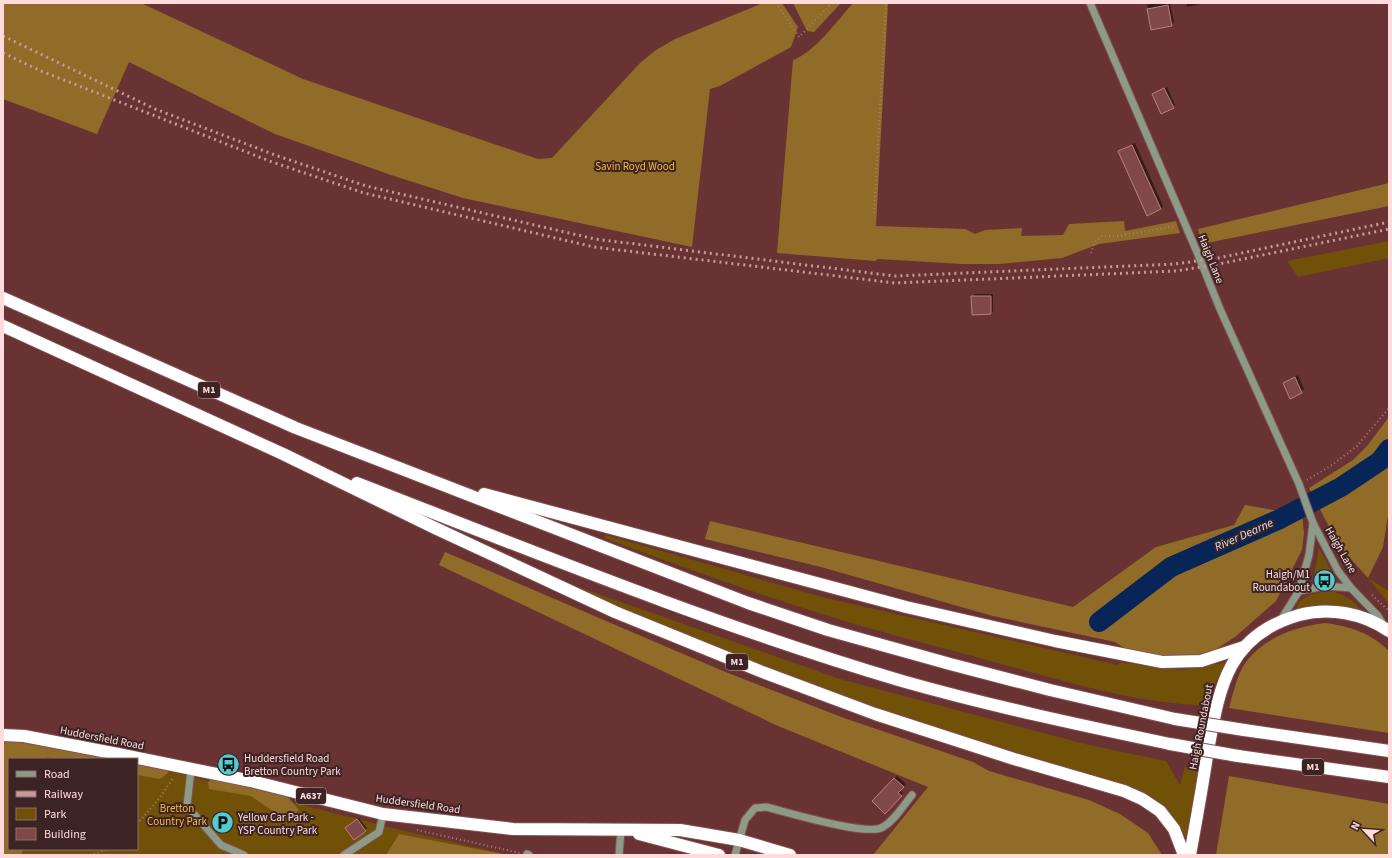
<svg xmlns="http://www.w3.org/2000/svg" width="1392" height="858" font-family="'Source Sans 3',sans-serif">
<style>
.green{fill:#715007}
.forest{fill:#916c28}
.shadow{fill:#0007}
.lines{fill:none;stroke-linecap:round;stroke-linejoin:round}
.river{stroke:#072557;stroke-width:20}
.building{fill:#814849;stroke:#bc7e7e}
.minor-casing{stroke:#845152;stroke-width:9}
.highway-casing{stroke:#845152;stroke-width:14}
.path{stroke:#ab7d7d;stroke-width:2;stroke-dasharray:1 3;stroke-linecap:butt}
.minor{stroke:#8b9b87;stroke-width:7}
.highway{stroke:#fff;stroke-width:12}
.rail{stroke:#c49a9a;stroke-width:3;stroke-dasharray:2 4;stroke-linecap:butt}
.highway-bridge-casing{stroke:#845152;stroke-width:14;stroke-linecap:butt}
.highway-bridge{stroke:#fff;stroke-width:12}
.labels{text-anchor:middle;dominant-baseline:central;stroke-width:4;stroke-linejoin:round;paint-order:stroke}
.shield{fill:#3d2424;stroke:#c5a5a4;stroke-width:1}
.shield-label{font-size:10px;font-weight:bold;fill:#ffdcdb}
.park-label{font-size:11px;fill:#faba3d;stroke:#3d2424}
.street-label{font-size:11px;fill:#ffdcdb;stroke:#3d2424}
.poi-label{font-size:11px;fill:#ffdcdb;stroke:#3d2424;text-anchor:start}
.water-label{font-size:12px;font-style:italic;fill:#d4e3fc;stroke:#3d2424}
</style>
<rect width="100%" height="100%" fill="#693334"/>
<g class="green">
<polygon points="1389,241 1389,258 1298,277 1287,261"/>
<path d="M 606,535 L 822,597 L 1118,665 L 1120,662 L 1181,670 L 1228,662 L 1215,683 L 1206,705 C 1134,704 1063,680 994,662 C 929,644 864,628 800,607 C 734,586 669,562 604,538 Z"/>
<polygon points="1319,548 1336,580 1313,581"/>
<polygon points="1368,578 1389,591 1389,604"/>
<polygon points="581,588 840,679 1089,745 1166,761 1180,785 1185,767 1198,769 1186,838 1175,822 1083,773 890,713 702,642 579,591"/>
<path d="M 1330,591 C 1344,594 1352,599 1361,610 L 1328,604 L 1296,609 C 1300,595 1317,592 1330,591 Z"/>
<polygon points="3,740 106,759 9,759 9,849 137,849 137,765 165,770 401,830 508,855 3,855"/>
</g>
<g class="forest">
<polygon points="3,3 141,3 303,79 538,159 552,158 640,63 656,50 675,39 763,3 782,3 798,27 791,47 720,86 710,89 692,247 463,198 391,175 275,134 129,62 97,134 3,99"/>
<polygon points="793,3 841,3 814,32 807,31"/>
<path d="M 853,3 L 888,3 L 876,226 L 965,229 L 975,234 L 985,230 L 1022,228 L 1021,236 L 1063,235 L 1069,224 L 1124,221 L 1125,231 L 1176,221 L 1180,233 L 1099,244 L 1062,258 L 999,264 L 963,264 L 878,259 L 875,261 L 777,253 L 793,60 C 815,52 837,21 853,3 Z"/>
<polygon points="1389,183 1389,206 1202,244 1198,229"/>
<polygon points="1389,417 1389,509 1383,547 1368,578 1339,546 1309,488 1353,460 1367,446"/>
<polygon points="1245,505 1302,515 1304,533 1302,550 1276,601 1235,637 1207,655 1154,656 1124,648 1115,642 993,616 821,567 705,539 710,521 1073,607 1156,547 1234,525"/>
<polygon points="445,552 723,671 844,718 973,762 989,771 1089,800 1120,814 1148,833 1162,855 873,855 928,787 778,726 439,565"/>
<path d="M 1325,623 C 1349,626 1371,633 1389,651 L 1389,733 L 1229,708 C 1233,694 1237,674 1246,662 C 1265,637 1295,627 1325,623 Z"/>
<polygon points="12,740 122,759 56,759 47,757 45,759 9,759 9,849 22,849 22,855 3,855 3,743"/>
<polygon points="137,762 167,768 168,773 160,779 137,775"/>
<polygon points="1229,776 1389,804 1389,855 1216,855"/>
<polygon points="211,778 250,784 288,797 299,810 288,819 274,812 251,796 209,789 208,783"/>
<polygon points="399,834 508,855 386,855"/>
</g>
<g class="shadow">
<polygon points="1147,3 1170,3 1174,22 1172,25 1152,29"/>
<polygon points="1186,3 1205,3 1187,7"/>
<polygon points="1167,87 1175,105 1173,108 1153,95"/>
<polygon points="1135,143 1163,206 1161,209 1119,151"/>
<polygon points="975,294 993,294 993,311 991,314 972,296"/>
<polygon points="1298,375 1304,389 1291,397 1284,383"/>
<polygon points="897,776 906,784 900,790 903,793 885,812 873,801"/>
<polygon points="359,818 367,828 365,831 348,826"/>
</g>
<g class="lines">
<polyline class="river" points="1099,622 1171,567 1280,519 1341,487 1380,461 1389,449"/>
</g>
<g class="building">
<polygon points="1168,5 1172,26 1151,30 1147,9"/>
<polygon points="1164,88 1174,108 1161,114 1152,94"/>
<polygon points="1132,145 1161,209 1147,216 1118,151"/>
<polygon points="971,296 991,296 991,314 972,315"/>
<polygon points="1295,377 1302,393 1290,399 1283,383"/>
<polygon points="894,778 904,787 898,793 902,796 885,814 872,801"/>
<polygon points="357,819 366,831 354,840 345,828"/>
</g>
<g class="lines">
<defs>
<g id="minor">
<polyline points="1090,3 1197,252 1220,309 1299,484 1313,523 1338,571 1351,588 1378,616 1384,626"/>
<polyline points="1299,591 1325,586 1351,588"/>
<polyline points="1280,621 1299,591 1309,555 1313,523"/>
<polyline points="191,769 187,806 221,845 244,855"/>
<polyline points="527,854 529,855"/>
<polyline points="344,855 379,832 383,814"/>
<polyline points="619,855 621,830"/>
<path d="M 735,855 L 745,820 L 755,808 L 766,807 C 787,812 868,837 883,827 C 895,820 903,806 912,795"/>
</g>
<g id="highway">
<polyline points="3,298 296,428 748,603 828,630 950,664 1050,690 1175,719"/>
<polyline points="3,326 283,454 435,528 615,612 760,671 875,714 1014,759 1124,791 1142,799 1160,811 1174,829 1184,855"/>
<path d="M 357,483 C 537,553 716,626 902,681 C 990,706 1080,725 1170,744"/>
<polyline points="484,494 906,607 1055,641 1162,662 1201,661 1244,647"/>
<polyline points="1244,730 1389,751"/>
<polyline points="3,735 24,736 118,754 251,781 383,814 513,829 680,830 739,840 790,855"/>
<polyline points="1238,756 1389,777"/>
<polyline points="639,834 719,855"/>
<path d="M 1190,855 C 1196,822 1202,789 1207,756 C 1219,691 1225,636 1299,615 C 1330,607 1363,613 1389,631"/>
</g>
</defs>
<use href="#minor" class="minor-casing"/>
<use href="#highway" class="highway-casing"/>
<g class="path">
<polyline points="776,3 799,37 832,3"/>
<polyline points="874,213 886,3"/>
<polyline points="1091,253 1095,242 1102,236 1119,236 1176,226"/>
<polyline points="1307,480 1332,465 1357,446 1389,408"/>
<polyline points="1372,595 1389,611"/>
<polyline points="137,824 158,800 174,777"/>
<polyline points="417,830 520,853"/>
<polyline points="90,855 110,849"/>
</g>
<use href="#minor" class="minor"/>
<use href="#highway" class="highway"/>
<g class="rail">
<polyline points="3,36 155,109 275,155 366,186 595,239 895,276 1175,264 1218,258 1389,222"/>
<polyline points="3,53 41,71 272,162 364,193 594,247 895,283 1176,271 1219,264 1389,229"/>
</g>
<defs>
<g id="highway-bridge">
<polyline points="1175,719 1244,730"/>
<polyline points="1170,744 1238,756"/>
</g>
</defs>
<use href="#highway-bridge" class="highway-bridge-casing"/>
<use href="#highway-bridge" class="highway-bridge"/>
</g>
<defs>
<symbol id="bus-disc" viewBox="-11 -11 22 22"><circle r="9.5" fill="#51ccd2" stroke="#3d2424"/><path d="M-5-6H5V4H4V6H2V4H-2V6H-4V4H-5ZM-3.5-4V0h7V-4ZM-3.5 1.2v1.5H-2V1.2ZM2 1.2v1.5H3.5V1.2Z" fill="#111"/></symbol>
<symbol id="parking-disc" viewBox="-11 -11 22 22"><circle r="9.5" fill="#51ccd2" stroke="#3d2424"/><path d="M-3.5-5.5H1a3.5 3.5 0 0 1 0 7H-1V5.5H-3.5ZM-1-3.4V-.6H.8a1.4 1.4 0 0 0 0-2.8Z" fill="#111"/></symbol>
</defs>
<g fill-rule="evenodd">
<use href="#bus-disc" x="1312" y="568" width="25" height="25"/>
<use href="#bus-disc" x="216" y="752" width="25" height="25"/>
<use href="#parking-disc" x="210" y="810" width="25" height="25"/>
</g>
<g class="labels">
<g class="shield">
<rect x="198" y="382" width="22" height="16" rx="3"/>
<rect x="726" y="654" width="22" height="16" rx="3"/>
<rect x="1302" y="759" width="22" height="16" rx="3"/>
<rect x="296" y="788" width="30" height="16" rx="3"/>
</g>
<g class="shield-label">
<text x="209" y="390">M1</text>
<text x="737" y="662">M1</text>
<text x="1313" y="767">M1</text>
<text x="311" y="796">A637</text>
</g>
<g class="park-label">
<text x="635" y="166">Savin Royd Wood</text>
<text x="177" y="808">Bretton<tspan x="177" dy="13">Country Park</tspan></text>
</g>
<g class="street-label">
<text transform="translate(1211 259) rotate(68)">Haigh Lane</text>
<text transform="translate(1341 550) rotate(60)">Haigh Lane</text>
<text transform="translate(1201 727) rotate(-79)">Haigh Roundabout</text>
<text transform="translate(102 738) rotate(11)">Huddersfield Road</text>
<text transform="translate(418 804) rotate(8)">Huddersfield Road</text>
</g>
<g class="poi-label">
<text x="1310" y="574" text-anchor="end">Haigh/M1<tspan x="1310" dy="13">Roundabout</tspan></text>
<text x="244" y="758">Huddersfield Road<tspan x="244" dy="13">Bretton Country Park</tspan></text>
<text x="238" y="817">Yellow Car Park -<tspan x="238" dy="13">YSP Country Park</tspan></text>
</g>
<g class="water-label">
<text transform="translate(1244 535) rotate(-24)">River Dearne</text>
</g>
</g>
<rect width="1392" height="858" fill="none" stroke="#ffdcdb" stroke-width="8"/>
<rect x="8" y="758" width="130" height="92" fill="#3d2424" stroke="#8b6e6d"/>
<rect x="16" y="771" width="20" height="6" fill="#8b9b87" stroke="#8b6e6d"/>
<text x="44" y="778" font-size="12" fill="#ffdcdb">Road</text>
<rect x="16" y="791" width="20" height="6" fill="#c49a9a" stroke="#8b6e6d"/>
<text x="44" y="798" font-size="12" fill="#ffdcdb">Railway</text>
<rect x="16" y="808" width="20" height="12" fill="#715007" stroke="#8b6e6d"/>
<text x="44" y="818" font-size="12" fill="#ffdcdb">Park</text>
<rect x="16" y="828" width="20" height="12" fill="#814849" stroke="#8b6e6d"/>
<text x="44" y="838" font-size="12" fill="#ffdcdb">Building</text>
<g transform="translate(1364 830) rotate(296)" stroke="#3d2424" stroke-width="3" paint-order="stroke">
<path d="M0-3L7 15L0 10L-7 15Z" fill="#ffdcdb"/>
<text y="-6" font-size="11" font-weight="bold" text-anchor="middle" fill="#ffdcdb">N</text>
</g>
</svg>
